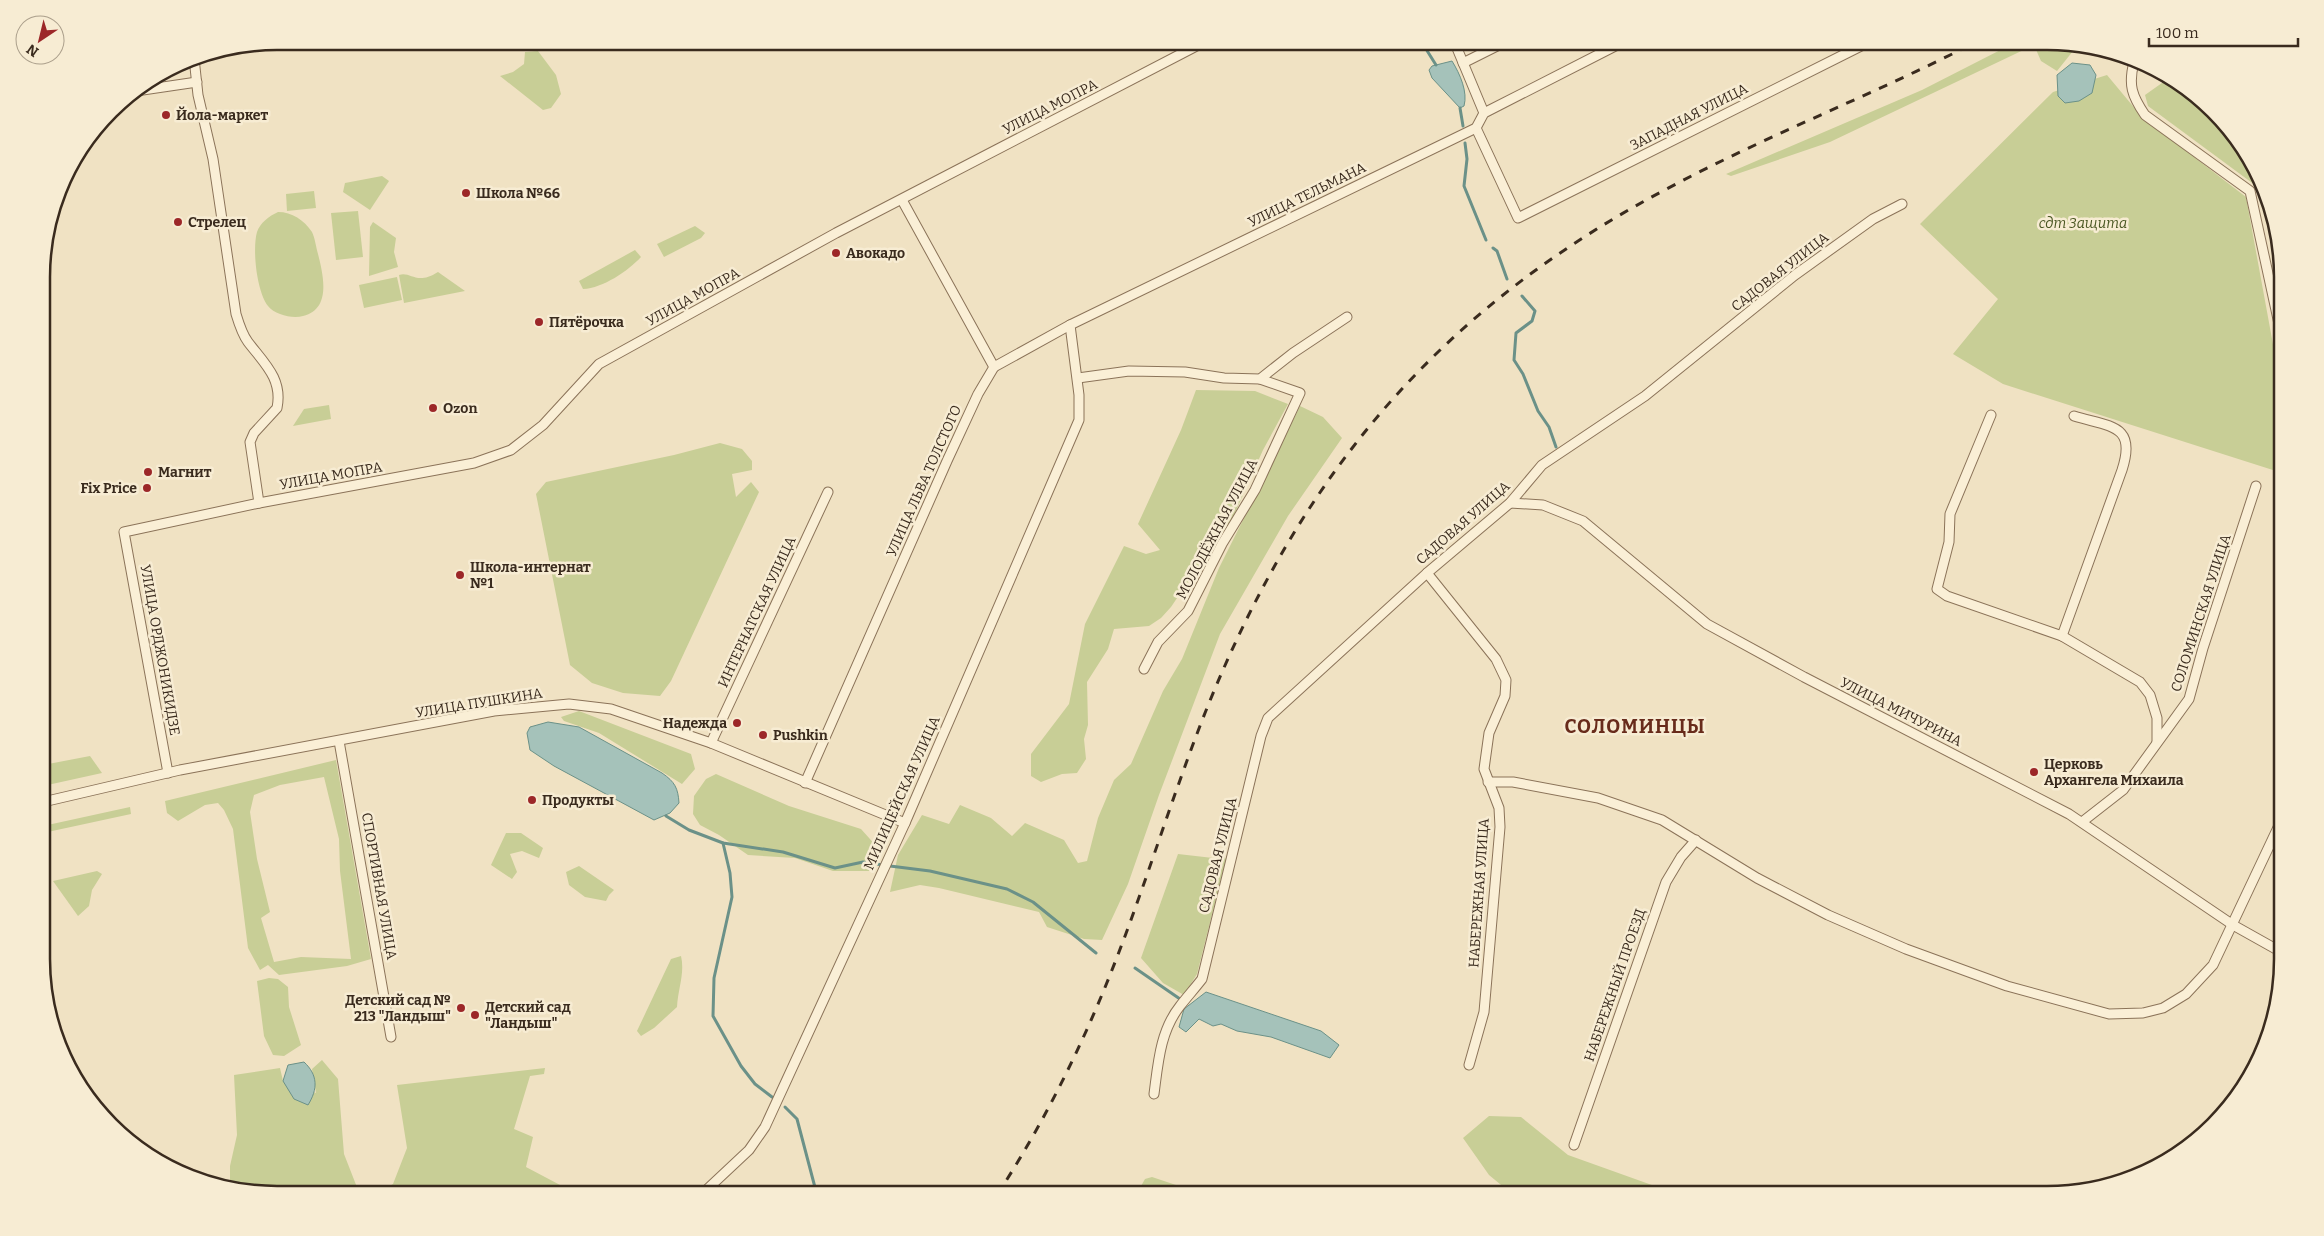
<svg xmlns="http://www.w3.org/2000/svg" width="2324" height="1236" font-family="Bitter,serif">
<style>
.green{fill:#c8ce96;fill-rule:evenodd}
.water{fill:#a5c2ba;stroke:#6b9188}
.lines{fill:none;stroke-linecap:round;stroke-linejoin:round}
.stream{stroke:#6b9188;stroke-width:3}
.street-casing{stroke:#8b7359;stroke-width:11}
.street{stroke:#faefd6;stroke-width:9}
.rail{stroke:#3a2b1e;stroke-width:3;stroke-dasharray:9 9;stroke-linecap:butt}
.poi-dot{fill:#9c2728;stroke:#f7ecd3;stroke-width:2}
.labels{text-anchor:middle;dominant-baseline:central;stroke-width:5;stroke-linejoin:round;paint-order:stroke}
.street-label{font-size:14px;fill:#3a2b1e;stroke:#f7ecd3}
.poi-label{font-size:14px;font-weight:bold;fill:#3a2b1e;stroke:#f7ecd3;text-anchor:start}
.park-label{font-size:14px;font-style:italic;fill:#4a5723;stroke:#f7ecd3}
.district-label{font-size:19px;font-weight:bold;letter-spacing:1px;fill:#682b1b;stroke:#f7ecd3}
.rim{fill:none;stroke:#3a2b1e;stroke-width:2.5}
</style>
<rect width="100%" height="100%" fill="#f0e2c3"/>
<g class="green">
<polygon points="2018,41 2047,41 2094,52 2073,51 2057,71 2041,61 2034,45 1830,142 1731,176 1726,174 1922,90"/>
<polygon points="538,51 556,75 561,94 551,108 543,110 500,76 513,72 524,64 525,52"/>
<polygon points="2107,75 2142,117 2246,197 2281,388 2281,446 2276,471 2003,384 1953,354 1998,299 1920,224 2053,92"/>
<polygon points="2169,78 2203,100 2243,146 2259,188 2148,106 2145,95"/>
<polygon points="382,176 389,181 370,210 343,192 345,183"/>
<polygon points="314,191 316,208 287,211 286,194"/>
<polygon points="2262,198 2281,247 2281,295"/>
<polygon points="358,211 363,257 336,260 331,213"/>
<path d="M 278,212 C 292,212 304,220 312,232 C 315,238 316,247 318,254 C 323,274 332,309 303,316 C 293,319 275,315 268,306 C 257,292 252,250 257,232 C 260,223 269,216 278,212 Z"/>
<polygon points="373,222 396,238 394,252 398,267 369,276 370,227"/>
<polygon points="695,226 705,233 701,238 664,257 657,244"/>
<path d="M 635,250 L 641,257 C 628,271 603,288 583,289 L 579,281 Z"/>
<path d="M 438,272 L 465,291 L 404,303 L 399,275 C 411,271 416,286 438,272 Z"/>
<polygon points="397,277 402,300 364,308 359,285"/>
<polygon points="1196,390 1255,391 1288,404 1263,450 1226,533 1198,567 1171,607 1161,618 1149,626 1114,629 1108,649 1087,682 1088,725 1084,739 1086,759 1077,773 1062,774 1041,782 1031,776 1031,754 1069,704 1085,624 1124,546 1146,554 1160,550 1138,524 1181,430"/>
<polygon points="329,405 331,419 293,426 304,409"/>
<polygon points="1300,406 1323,417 1342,438 1288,516 1220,634 1159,795 1128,884 1102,940 1084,939 1047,927 1039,912 939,888 920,885 890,892 898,855 922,815 949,824 960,805 991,818 1012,836 1025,823 1064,840 1078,863 1087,861 1098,818 1114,780 1131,764 1163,691 1182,659 1219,568"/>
<polygon points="720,443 742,449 752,461 752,470 732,474 736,497 751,482 759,492 671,681 660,696 623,693 592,683 570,665 536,494 546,482 674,455"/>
<polygon points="579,711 691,754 695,769 682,784 599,733 564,721 561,717"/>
<polygon points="90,756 102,773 43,786 43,765"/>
<path d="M 336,760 L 371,959 L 347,966 L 279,975 L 268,965 L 260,970 L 248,948 L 233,829 L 224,810 L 218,803 L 205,805 L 178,821 L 167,813 L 165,801 ZM 324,777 L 339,839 L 340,871 L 351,959 L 301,957 L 274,962 L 261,918 L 270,912 L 257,859 L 250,812 L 254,795 L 280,785 Z"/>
<polygon points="716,774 789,806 861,829 878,848 869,871 833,871 795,858 748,855 719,835 700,825 693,814 694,796 706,779"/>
<polygon points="130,807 131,814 43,833 43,826"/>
<polygon points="506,833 521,833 543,848 539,858 522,851 510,854 517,872 512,879 491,865"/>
<polygon points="1218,850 1226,859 1197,974 1184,995 1163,983 1141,958 1178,854 1213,858"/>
<polygon points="579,866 614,890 609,895 606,901 585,897 569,885 566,872"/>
<polygon points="97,871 102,874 92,890 89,906 78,916 53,881"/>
<path d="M 681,956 C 685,973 678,989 677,1007 L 654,1028 L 641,1036 L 637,1031 L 671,959 Z"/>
<polygon points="269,978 278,979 288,987 289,1007 301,1045 284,1056 273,1055 264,1036 257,981"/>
<polygon points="322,1060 338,1079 344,1154 360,1195 277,1195 230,1184 230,1166 237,1135 234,1075 280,1068 283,1081 316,1093 312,1069"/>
<polygon points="545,1068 544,1074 530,1076 514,1129 533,1137 526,1167 579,1195 374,1195 393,1184 407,1148 397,1085"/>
<polygon points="1489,1116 1521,1117 1568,1155 1677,1194 1546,1192 1512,1194 1489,1175 1463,1138"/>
<polygon points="1152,1177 1203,1194 1136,1195 1145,1179"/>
</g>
<g class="water">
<path d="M 1452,61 C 1460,74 1468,92 1464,106 L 1460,108 L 1432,78 L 1429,70 L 1432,66 Z"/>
<polygon points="2072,63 2090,65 2096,75 2092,93 2079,101 2065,103 2058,96 2057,75"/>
<path d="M 548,722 L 579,727 L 662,773 C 675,782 678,788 679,803 L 670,813 L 654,820 L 554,766 L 530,750 L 527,733 L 530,727 Z"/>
<polygon points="1206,992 1321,1031 1339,1045 1330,1058 1271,1037 1237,1031 1221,1024 1213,1026 1199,1019 1186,1032 1179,1027 1184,1009"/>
<path d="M 304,1062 C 318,1075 318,1089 308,1105 L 294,1099 L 283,1081 L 288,1065 Z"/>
</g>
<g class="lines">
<g class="stream">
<polyline points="1421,41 1436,65"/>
<polyline points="1460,108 1463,126"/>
<polyline points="1465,143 1467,159 1464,186 1486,240"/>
<polyline points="1493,248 1497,251 1507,279"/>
<polyline points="1522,296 1535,311 1532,321 1516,333 1514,360 1523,374 1538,411 1549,427 1556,447"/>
<polyline points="666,816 689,830 723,843 783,852 835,868 863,862 883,865"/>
<polyline points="723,843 730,873 732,897 714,978 713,1016 741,1066 755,1084 772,1097"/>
<polyline points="890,866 930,871 1007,889 1033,902 1096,953"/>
<polyline points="1135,968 1180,999"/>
<polyline points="785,1107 797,1119 817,1195"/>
</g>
<defs>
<g id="street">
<polyline points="1454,41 1484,113"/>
<path d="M 194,58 L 198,95 L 213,159 L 236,314 C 239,324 242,334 248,342 C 264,363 283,379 277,408 L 254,433 L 250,442 L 259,503"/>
<path d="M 2134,62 C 2128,85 2132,96 2145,115 L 2250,191 L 2281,333"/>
<polyline points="1463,63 1507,41"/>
<polyline points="136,91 197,82"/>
<polyline points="1476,128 1518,218 1871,41"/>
<polyline points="994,367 1070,325 1476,128 1484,113 1625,41"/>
<polyline points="1078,378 1129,371 1185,372 1224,378 1260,379 1293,353 1347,317"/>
<polyline points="1991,415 1950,514 1949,542 1937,589 1947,596 2062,636 2140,682 2150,695 2157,718 2157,742"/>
<polyline points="1510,503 1543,505 1583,521 1707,624 1804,677 2069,814 2233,925 2283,953"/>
<polyline points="1427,573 1496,659 1506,680 1505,696 1489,733 1484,769 1499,808 1500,827 1484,1012 1469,1065"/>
<path d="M 2062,636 L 2122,470 C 2137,424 2110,427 2074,416"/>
<polyline points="1144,669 1158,642 1188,611 1222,544 1255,490 1300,393 1260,379"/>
<polyline points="339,741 391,1037"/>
<polyline points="711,743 828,492"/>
<polyline points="168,773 124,532 259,503 474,463 511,450 543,425 599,364 836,233 1206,41"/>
<polyline points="1488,782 1513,782 1598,798 1662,820 1757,878 1828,915 1906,949 2007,986 2109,1014 2143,1013 2163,1008 2186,994 2213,965 2282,819"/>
<polyline points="805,783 947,461 978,394 994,367 902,200"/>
<polyline points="43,802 180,770 494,711 569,704 611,709 711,743 905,823"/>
<polyline points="2082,822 2123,790 2189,699 2203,648 2256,486"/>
<path d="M 1154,1094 C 1158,1064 1160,1031 1180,1006 C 1187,997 1195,988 1202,979 L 1261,736 L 1268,718 L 1427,573 L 1510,503 L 1542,465 L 1645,396 L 1795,275 L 1873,219 L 1902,204"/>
<polyline points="1574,1145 1666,882 1681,857 1696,840"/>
<polyline points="701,1195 749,1150 765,1127 905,823 1079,420 1079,395 1070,325"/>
</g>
</defs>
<use href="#street" class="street-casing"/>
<use href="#street" class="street"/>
<path class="rail" d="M 997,1195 C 1038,1132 1072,1066 1101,997 C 1140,904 1168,807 1205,713 C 1302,470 1443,305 1676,184 C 1775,132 1879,92 1978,41"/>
</g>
<g class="poi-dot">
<circle cx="166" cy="115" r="5"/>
<circle cx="466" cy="193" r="5"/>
<circle cx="178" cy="222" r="5"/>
<circle cx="836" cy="253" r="5"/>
<circle cx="539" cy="322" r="5"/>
<circle cx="433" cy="408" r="5"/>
<circle cx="148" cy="472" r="5"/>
<circle cx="147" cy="488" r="5"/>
<circle cx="460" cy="575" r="5"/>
<circle cx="737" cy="723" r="5"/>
<circle cx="763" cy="735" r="5"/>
<circle cx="2034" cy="772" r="5"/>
<circle cx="532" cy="800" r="5"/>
<circle cx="461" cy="1008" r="5"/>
<circle cx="475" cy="1015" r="5"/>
</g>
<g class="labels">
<g class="street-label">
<text transform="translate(1050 107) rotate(-27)">УЛИЦА МОПРА</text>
<text transform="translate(1689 117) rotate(-27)">ЗАПАДНАЯ УЛИЦА</text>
<text transform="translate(1307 195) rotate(-26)">УЛИЦА ТЕЛЬМАНА</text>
<text transform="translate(1780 272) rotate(-38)">САДОВАЯ УЛИЦА</text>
<text transform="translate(693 297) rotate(-29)">УЛИЦА МОПРА</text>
<text transform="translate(331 476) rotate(-10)">УЛИЦА МОПРА</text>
<text transform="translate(924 481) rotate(-66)">УЛИЦА ЛЬВА ТОЛСТОГО</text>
<text transform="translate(1463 523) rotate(-41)">САДОВАЯ УЛИЦА</text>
<text transform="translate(1217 529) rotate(-62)">МОЛОДЁЖНАЯ УЛИЦА</text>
<text transform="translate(757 612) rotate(-65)">ИНТЕРНАТСКАЯ УЛИЦА</text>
<text transform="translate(2201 613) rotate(-72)">СОЛОМИНСКАЯ УЛИЦА</text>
<text transform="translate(160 650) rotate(80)">УЛИЦА ОРДЖОНИКИДЗЕ</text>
<text transform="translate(479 703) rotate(-9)">УЛИЦА ПУШКИНА</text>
<text transform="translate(1901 712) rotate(27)">УЛИЦА МИЧУРИНА</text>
<text transform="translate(902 793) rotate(-66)">МИЛИЦЕЙСКАЯ УЛИЦА</text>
<text transform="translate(1218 855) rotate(-76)">САДОВАЯ УЛИЦА</text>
<text transform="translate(379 886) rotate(80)">СПОРТИВНАЯ УЛИЦА</text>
<text transform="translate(1479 893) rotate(-86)">НАБЕРЕЖНАЯ УЛИЦА</text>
<text transform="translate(1615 985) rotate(-71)">НАБЕРЕЖНЫЙ ПРОЕЗД</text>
</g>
<g class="poi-label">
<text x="176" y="115">Йола-маркет</text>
<text x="476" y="193">Школа №66</text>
<text x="188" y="222">Стрелец</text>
<text x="846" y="253">Авокадо</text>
<text x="549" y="322">Пятёрочка</text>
<text x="443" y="408">Ozon</text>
<text x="158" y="472">Магнит</text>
<text x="137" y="488" text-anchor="end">Fix Price</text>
<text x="470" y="567">Школа-интернат<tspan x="470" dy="16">№1</tspan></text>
<text x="727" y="723" text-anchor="end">Надежда</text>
<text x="773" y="735">Pushkin</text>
<text x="2044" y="764">Церковь<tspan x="2044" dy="16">Архангела Михаила</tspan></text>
<text x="542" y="800">Продукты</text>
<text x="451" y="1000" text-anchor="end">Детский сад №<tspan x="451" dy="16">213 "Ландыш"</tspan></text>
<text x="485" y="1007">Детский сад<tspan x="485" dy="16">"Ландыш"</tspan></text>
</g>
<g class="park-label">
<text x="2083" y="223">сдт Защита</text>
</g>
<g class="district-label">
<text x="1635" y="726">СОЛОМИНЦЫ</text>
</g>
</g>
<path d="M0 0H2324V1236H0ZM277 50H2047A227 227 0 0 1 2274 277V959A227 227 0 0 1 2047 1186H277A227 227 0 0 1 50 959V277A227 227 0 0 1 277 50Z" fill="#f7ecd3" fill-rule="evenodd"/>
<path class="rim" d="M277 50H2047A227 227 0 0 1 2274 277V959A227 227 0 0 1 2047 1186H277A227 227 0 0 1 50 959V277A227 227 0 0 1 277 50Z"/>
<g transform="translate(40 40) rotate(215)"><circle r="24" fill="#f7ecd3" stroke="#ab9f8b"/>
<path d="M0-4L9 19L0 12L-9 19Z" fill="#9c2728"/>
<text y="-8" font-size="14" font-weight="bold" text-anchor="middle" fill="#3a2b1e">N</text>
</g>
<path d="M2149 38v8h149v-8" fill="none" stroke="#3a2b1e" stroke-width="2.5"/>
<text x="2156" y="38" font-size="15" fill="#3a2b1e" stroke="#f7ecd3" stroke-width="4" paint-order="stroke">100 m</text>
</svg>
